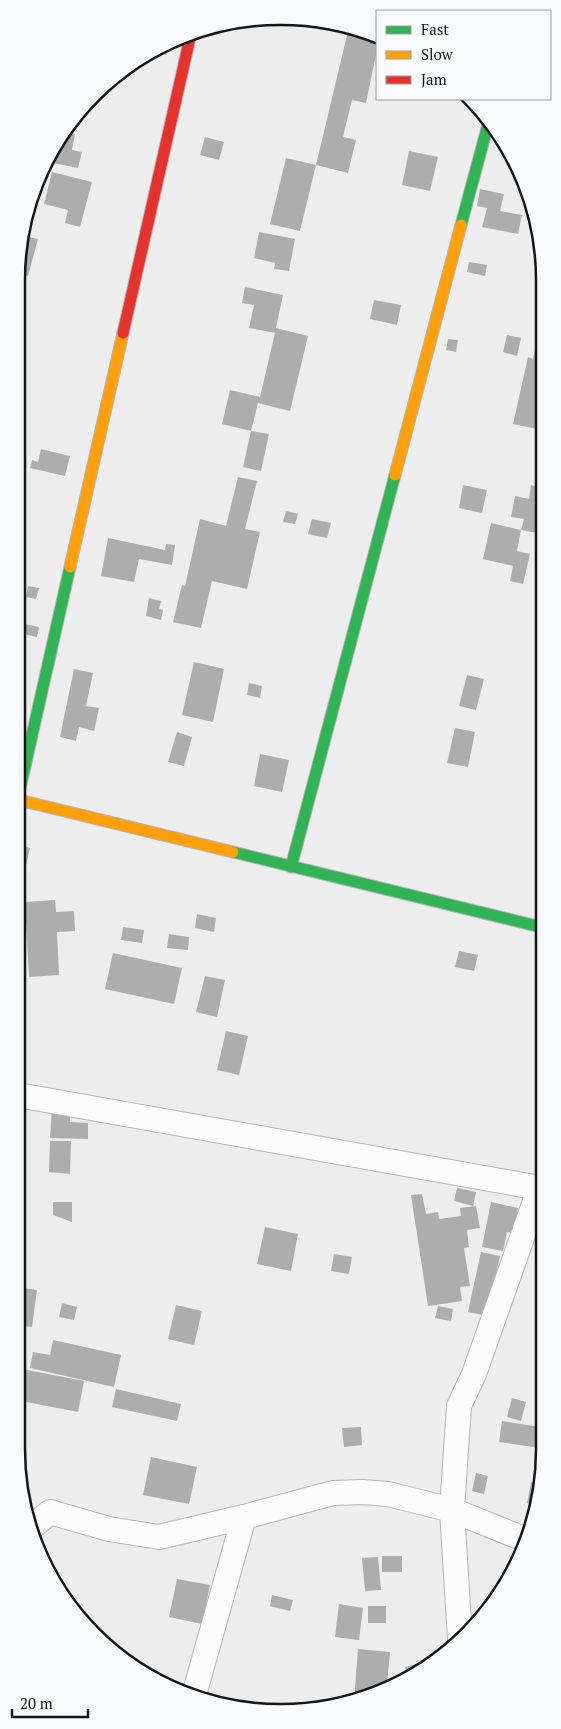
<svg xmlns="http://www.w3.org/2000/svg" width="561" height="1729" font-family="'PT Serif',serif">
<style>
.building{fill:#adadad}
.lines{fill:none;stroke-linecap:round;stroke-linejoin:round}
.street-casing{stroke:#b5b5b5;stroke-width:26}
.fast-casing{stroke:#b5b5b5;stroke-width:13}
.slow-casing{stroke:#b5b5b5;stroke-width:13}
.jam-casing{stroke:#b5b5b5;stroke-width:13}
.street{stroke:#fcfcfc;stroke-width:24}
.fast{stroke:#30b455;stroke-width:11}
.slow{stroke:#ff9f0a;stroke-width:11}
.jam{stroke:#e5322d;stroke-width:11}
.rim{fill:none;stroke:#151516;stroke-width:2.5}
</style>
<rect width="100%" height="100%" fill="#ededed"/>
<g class="building">
<polygon points="348,31 377,38 377,50 366,103 352,100 343,137 356,140 348,173 316,165 300,231 270,224 286,158 316,165"/>
<polygon points="168,46 166,55 154,52 161,50"/>
<polygon points="63,132 75,134 72,150 82,152 78,168 49,162"/>
<polygon points="205,137 224,142 219,160 200,155"/>
<polygon points="409,151 438,157 430,191 402,185"/>
<polygon points="52,172 92,182 80,227 65,223 68,210 44,204"/>
<polygon points="480,189 504,194 500,211 522,215 518,234 482,227 487,208 477,206"/>
<polygon points="259,232 295,239 289,271 274,269 275,263 254,258"/>
<polygon points="21,235 38,239 28,276 21,274"/>
<polygon points="469,262 487,265 485,276 467,272"/>
<polygon points="245,287 283,295 276,328 308,336 290,411 258,403 251,431 222,424 230,390 260,397 275,333 249,328 254,305 242,303"/>
<polygon points="374,300 401,305 397,325 370,319"/>
<polygon points="540,328 542,328 542,430 513,424 528,357 533,359"/>
<polygon points="507,335 521,338 517,356 503,352"/>
<polygon points="448,339 458,340 456,352 446,350"/>
<polygon points="251,431 269,434 261,471 243,467"/>
<polygon points="41,449 70,456 65,476 30,468 32,460 38,462"/>
<polygon points="238,477 257,481 245,529 260,532 247,589 212,581 201,628 173,622 182,585 185,586 200,519 226,526"/>
<polygon points="463,485 487,490 482,513 459,508"/>
<polygon points="531,485 542,488 542,509 537,533 521,530 517,551 530,554 523,584 510,581 513,566 483,559 491,523 521,530 524,519 511,517 515,496 529,499"/>
<polygon points="286,511 298,514 295,524 283,522"/>
<polygon points="312,519 331,523 327,538 308,534"/>
<polygon points="108,538 165,550 166,544 175,545 172,565 139,559 134,582 101,576"/>
<polygon points="28,586 39,588 36,599 26,597"/>
<polygon points="149,598 161,601 159,609 163,610 161,620 146,616"/>
<polygon points="25,624 39,627 37,637 23,634"/>
<polygon points="194,662 224,669 213,722 182,715"/>
<polygon points="74,669 93,673 86,706 99,708 94,731 79,727 76,741 60,737"/>
<polygon points="467,675 484,679 476,710 459,706"/>
<polygon points="249,683 262,686 260,698 247,695"/>
<polygon points="455,728 475,732 468,767 447,763"/>
<polygon points="177,732 192,737 184,766 168,762"/>
<polygon points="260,754 289,760 282,792 254,786"/>
<polygon points="19,845 30,848 19,896"/>
<polygon points="55,900 56,912 74,911 75,931 57,932 59,975 29,977 25,902"/>
<polygon points="197,914 216,918 214,932 195,928"/>
<polygon points="123,927 144,930 142,943 121,940"/>
<polygon points="169,934 189,937 188,950 167,948"/>
<polygon points="459,951 478,955 474,971 455,967"/>
<polygon points="113,953 182,968 174,1004 105,989"/>
<polygon points="205,976 225,980 217,1017 196,1012"/>
<polygon points="226,1031 248,1036 239,1075 217,1070"/>
<polygon points="540,1072 541,1072 541,1091 536,1090"/>
<polygon points="52,1108 70,1108 70,1122 88,1123 88,1139 50,1138"/>
<polygon points="50,1141 71,1141 70,1174 49,1172"/>
<polygon points="457,1188 476,1192 473,1206 454,1201"/>
<polygon points="422,1194 426,1214 438,1212 439,1219 461,1216 460,1208 476,1206 480,1228 467,1230 469,1247 464,1248 470,1286 460,1287 462,1301 428,1306 411,1195"/>
<polygon points="53,1202 72,1202 72,1222 53,1215"/>
<polygon points="491,1202 518,1208 513,1233 507,1232 503,1251 482,1247"/>
<polygon points="265,1227 298,1234 291,1271 257,1264"/>
<polygon points="481,1252 500,1256 487,1316 468,1312"/>
<polygon points="334,1254 352,1257 349,1274 331,1271"/>
<polygon points="17,1287 37,1290 32,1327 17,1325"/>
<polygon points="62,1303 77,1307 74,1320 59,1317"/>
<polygon points="176,1305 202,1311 194,1345 168,1339"/>
<polygon points="438,1306 453,1309 451,1321 435,1318"/>
<polygon points="53,1340 121,1355 114,1387 30,1368 33,1352 50,1355"/>
<polygon points="17,1368 84,1381 78,1412 16,1400"/>
<polygon points="539,1382 540,1382 540,1401 536,1401"/>
<polygon points="116,1389 181,1404 177,1421 112,1407"/>
<polygon points="512,1398 526,1402 521,1421 507,1417"/>
<polygon points="502,1421 540,1427 540,1448 499,1442"/>
<polygon points="361,1427 362,1445 344,1447 342,1428"/>
<polygon points="151,1457 197,1467 189,1504 143,1495"/>
<polygon points="476,1473 488,1476 484,1494 472,1491"/>
<polygon points="531,1482 540,1484 540,1500 537,1506 527,1503"/>
<rect x="382" y="1556" width="20" height="16"/>
<polygon points="378,1557 381,1590 365,1591 362,1558"/>
<polygon points="177,1579 210,1585 202,1624 169,1617"/>
<polygon points="272,1595 293,1600 290,1611 270,1606"/>
<polygon points="339,1604 363,1608 359,1640 335,1637"/>
<rect x="368" y="1606" width="18" height="17"/>
<polygon points="358,1649 390,1652 387,1685 378,1690 374,1689 374,1691 354,1701"/>
<polygon points="423,1662 424,1667 407,1675 405,1667"/>
</g>
<g class="lines">
<defs>
<g id="street">
<polyline points="18,1095 540,1188"/>
<polyline points="32,1527 50,1512 109,1529 159,1537 244,1517 333,1493 363,1492 388,1494 452,1510 524,1539"/>
<polyline points="460,1638 452,1510 459,1406 474,1374 540,1187"/>
<polyline points="194,1695 244,1517"/>
</g>
<g id="fast">
<polyline points="461,225 489,121"/>
<polyline points="19,793 70,567"/>
<polyline points="233,852 541,927"/>
<polyline points="291,867 395,475"/>
</g>
<g id="slow">
<polyline points="395,475 461,225"/>
<polyline points="70,567 123,333"/>
<polyline points="19,800 233,852"/>
</g>
<polyline id="jam" points="123,333 190,38"/>
</defs>
<use href="#street" class="street-casing"/>
<use href="#fast" class="fast-casing"/>
<use href="#slow" class="slow-casing"/>
<use href="#jam" class="jam-casing"/>
<use href="#street" class="street"/>
<use href="#fast" class="fast"/>
<use href="#slow" class="slow"/>
<use href="#jam" class="jam"/>
</g>
<path d="M0 0H561V1729H0ZM280 25H281A255 255 0 0 1 536 280V1449A255 255 0 0 1 281 1704H280A255 255 0 0 1 25 1449V280A255 255 0 0 1 280 25Z" fill="#f9fafb" fill-rule="evenodd"/>
<path class="rim" d="M280 25H281A255 255 0 0 1 536 280V1449A255 255 0 0 1 281 1704H280A255 255 0 0 1 25 1449V280A255 255 0 0 1 280 25Z"/>
<rect x="376" y="10" width="175" height="90" fill="#f9fafb" stroke="#9e9e9f"/>
<rect x="386" y="26" width="25" height="8" fill="#30b455" stroke="#9e9e9f"/>
<text x="421" y="35" font-size="15" fill="#151516">Fast</text>
<rect x="386" y="51" width="25" height="8" fill="#ff9f0a" stroke="#9e9e9f"/>
<text x="421" y="60" font-size="15" fill="#151516">Slow</text>
<rect x="386" y="76" width="25" height="8" fill="#e5322d" stroke="#9e9e9f"/>
<text x="421" y="85" font-size="15" fill="#151516">Jam</text>
<path d="M12 1709v8h76v-8" fill="none" stroke="#151516" stroke-width="2.5"/>
<text x="20" y="1709" font-size="15" fill="#151516" stroke="#f9fafb" stroke-width="4" paint-order="stroke">20 m</text>
</svg>
